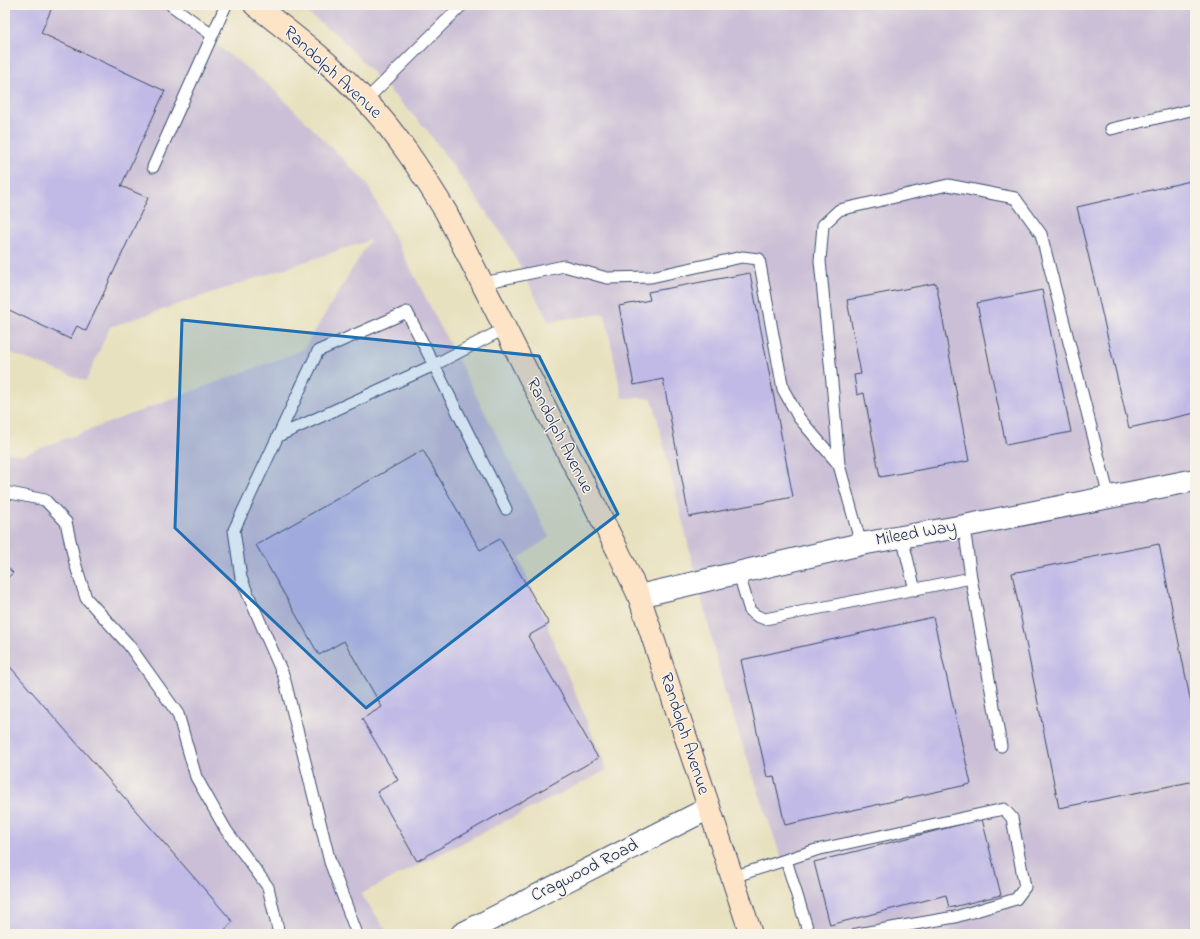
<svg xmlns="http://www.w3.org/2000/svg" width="1200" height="939" font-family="'Indie Flower',sans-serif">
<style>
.industrial{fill:#cabfd6}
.building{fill:#c1bae6}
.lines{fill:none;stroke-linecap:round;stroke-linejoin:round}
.service-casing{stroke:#3a4a6d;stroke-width:13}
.minor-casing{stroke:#3a4a6d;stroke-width:24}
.secondary-casing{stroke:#3a4a6d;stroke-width:24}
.service{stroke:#fff;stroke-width:11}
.minor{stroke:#fff;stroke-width:22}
.secondary{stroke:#fee4c6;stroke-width:22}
.marked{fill:#1f6fb2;fill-opacity:0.2;stroke:#1f6fb2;stroke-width:3;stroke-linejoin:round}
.labels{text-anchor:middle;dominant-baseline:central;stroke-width:3;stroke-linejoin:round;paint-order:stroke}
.street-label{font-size:18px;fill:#1b2f5e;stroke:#f7f3e8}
</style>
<rect width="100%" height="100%" fill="#f7f3e8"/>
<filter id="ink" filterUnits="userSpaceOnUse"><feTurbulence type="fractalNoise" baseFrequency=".025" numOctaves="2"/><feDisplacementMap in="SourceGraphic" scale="8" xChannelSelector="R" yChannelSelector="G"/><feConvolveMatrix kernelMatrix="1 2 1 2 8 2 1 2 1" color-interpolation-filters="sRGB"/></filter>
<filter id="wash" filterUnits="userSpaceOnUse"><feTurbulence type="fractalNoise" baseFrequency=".012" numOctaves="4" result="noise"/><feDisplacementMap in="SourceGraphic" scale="16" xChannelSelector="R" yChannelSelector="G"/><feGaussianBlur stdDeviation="0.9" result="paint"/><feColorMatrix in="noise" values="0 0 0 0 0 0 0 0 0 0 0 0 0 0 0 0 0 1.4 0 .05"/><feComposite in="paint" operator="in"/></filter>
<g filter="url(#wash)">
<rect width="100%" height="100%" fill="#e8e1bf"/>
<g class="industrial">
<polygon points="5,5 165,5 270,86 366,182 549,537 519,558 607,770 361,894 389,934 5,934 5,452 22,455 303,350 370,240 110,327 86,381 5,351"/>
<polygon points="297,5 1195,5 1195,934 807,934 725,693 652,398 622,398 605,314 548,321 505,238 427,130 337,35"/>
</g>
<g id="blocks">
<g class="building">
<polygon points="5,5 53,5 41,33 165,91 121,186 148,198 86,331 77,326 70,339 5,308"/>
<polygon points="1195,180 1195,413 1129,428 1077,207"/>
<polygon points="750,273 793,497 689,517 663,379 634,385 619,306 650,300 648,292"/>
<polygon points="936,283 969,461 880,477 864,393 857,395 854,375 861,374 847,300"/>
<polygon points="1042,290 1071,432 1006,445 977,303"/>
<polygon points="423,450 480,550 500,539 549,624 528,636 598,758 417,861 377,792 398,780 362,719 382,707 344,641 319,655 256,545"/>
<polygon points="1159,544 1195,723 1195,781 1059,808 1012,573"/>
<polygon points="5,564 13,573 5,580"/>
<polygon points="933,617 971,784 785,825 774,776 767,777 741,660"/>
<polygon points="5,661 233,922 220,934 5,934"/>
<polygon points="982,819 1001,895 949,908 946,895 830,925 814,862"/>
</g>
</g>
</g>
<g filter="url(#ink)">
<use href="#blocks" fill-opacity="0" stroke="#3a4a6d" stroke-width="1"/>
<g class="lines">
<defs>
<g id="service">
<polyline points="171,5 212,35"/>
<polyline points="366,100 462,5"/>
<polyline points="1111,129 1195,109"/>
<polyline points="153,167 226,5"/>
<polyline points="483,283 564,266 607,278 651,277 742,257 759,259 783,389 799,418 839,465"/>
<polyline points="278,436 434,365 506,509"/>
<polyline points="5,492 45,500 66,522 75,563 86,598 128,644 178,714 196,777 226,830 268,887 279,934"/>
<polyline points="964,526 971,578 1001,746"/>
<polyline points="902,537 915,590"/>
<polyline points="861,544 839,465 833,393 820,261 823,225 839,210 948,185 1015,198 1041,234 1109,497"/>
<polyline points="738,571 750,611 757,616 765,619 971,578"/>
<polyline points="786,860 809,934"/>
<polyline points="733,877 816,850 1004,809 1012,818 1025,887 1016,899 955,917 857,934"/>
<polyline points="357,934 330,862 284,677 241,578 234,530 318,351 407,312 434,365 504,329"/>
</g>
<g id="minor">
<polyline points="639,596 861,544 964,526 1195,480"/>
<polyline points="462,934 709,808"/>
</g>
<path id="secondary" d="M 255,5 C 293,35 334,65 366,101 C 398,135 422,173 446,212 L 618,551 L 639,596 L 751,934"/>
</defs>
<use href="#service" class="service-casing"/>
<use href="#minor" class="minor-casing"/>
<use href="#secondary" class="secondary-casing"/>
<use href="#service" class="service"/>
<use href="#minor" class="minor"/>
<use href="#secondary" class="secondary"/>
</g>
</g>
<path class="marked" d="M 182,320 L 539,356 L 618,514 L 366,708 L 175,528 Z"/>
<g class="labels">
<g class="street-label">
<text transform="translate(332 73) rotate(43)">Randolph Avenue</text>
<text transform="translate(559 436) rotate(63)">Randolph Avenue</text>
<text transform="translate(916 534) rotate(-10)">Mileed Way</text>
<text transform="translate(684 734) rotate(72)">Randolph Avenue</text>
<text transform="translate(585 871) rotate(-27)">Cragwood Road</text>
</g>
</g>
<rect width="1200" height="939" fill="none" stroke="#f7f3e8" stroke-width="20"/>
</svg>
